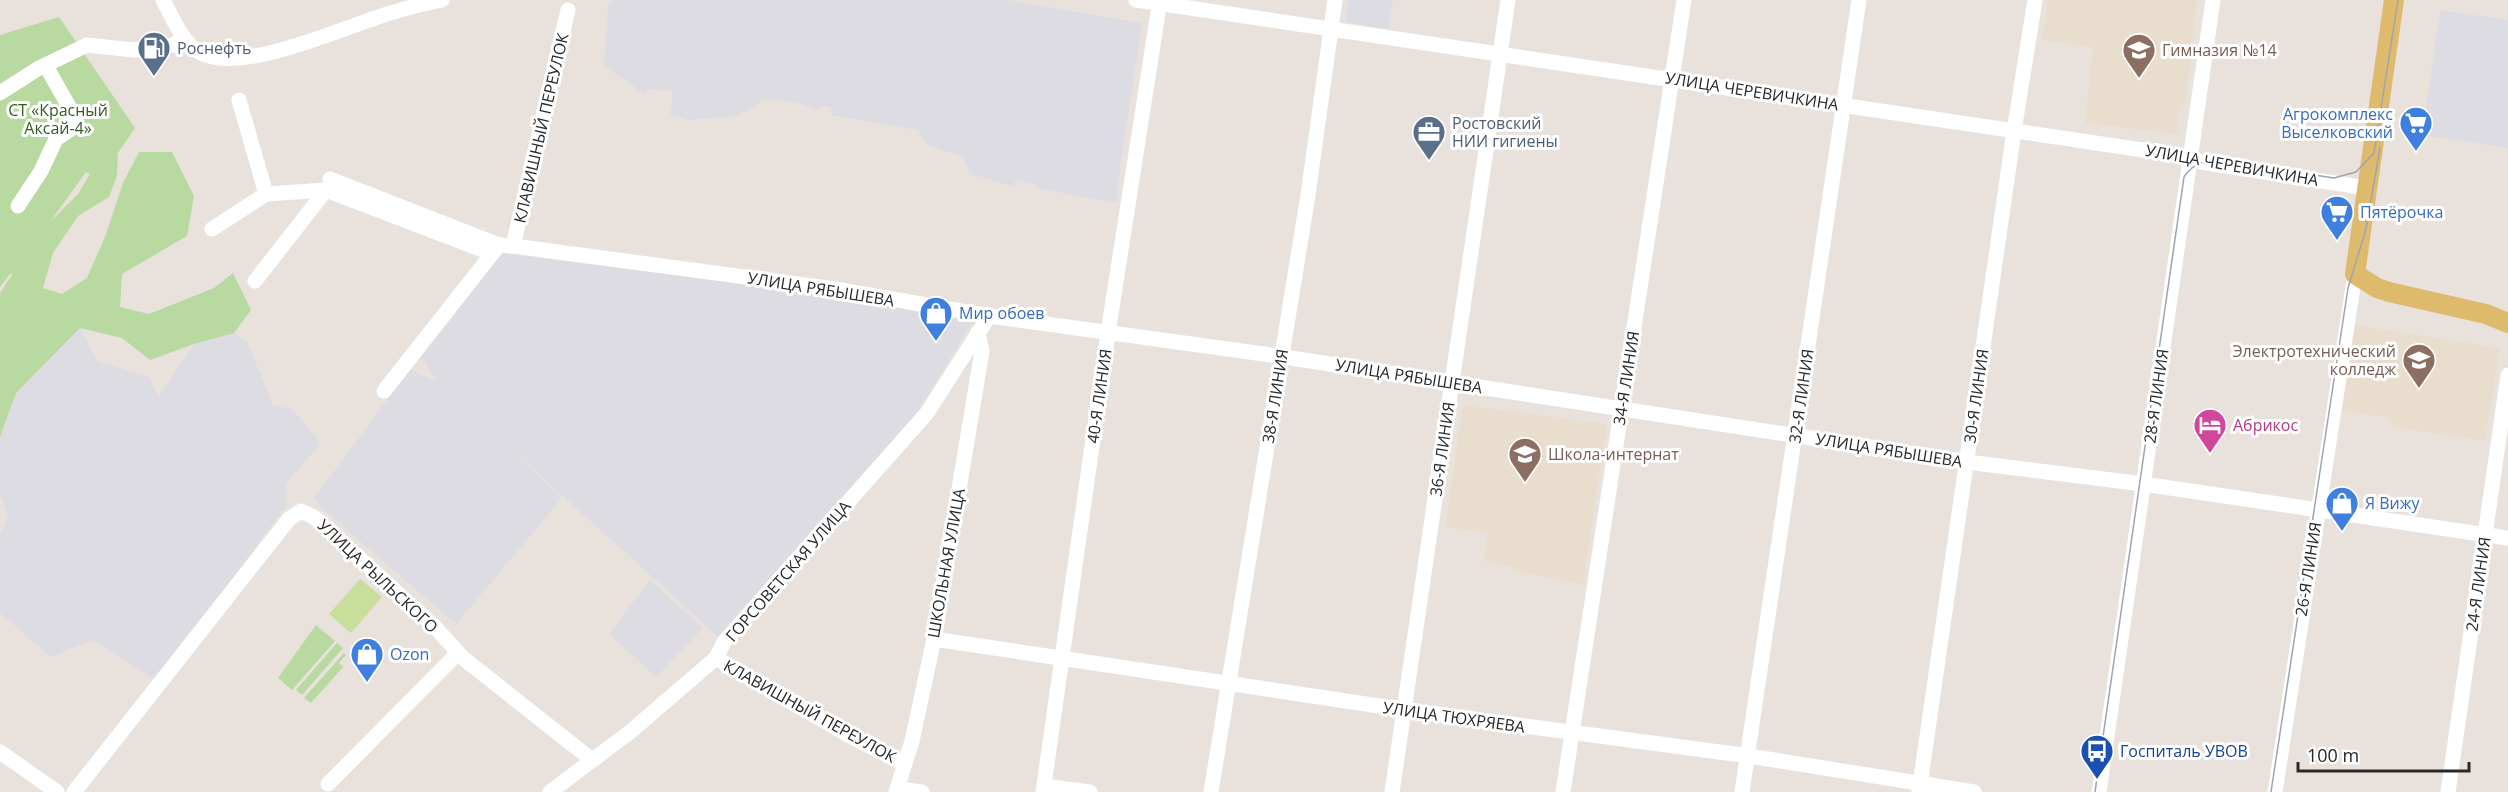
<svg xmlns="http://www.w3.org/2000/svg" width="2508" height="792" font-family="'Open Sans',sans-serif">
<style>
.industrial{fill:#dddce2}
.education{fill:#e9ddcd}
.green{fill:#b8d99f;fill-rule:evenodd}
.pitch{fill:#c8df9c}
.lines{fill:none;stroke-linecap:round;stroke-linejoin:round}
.minor{stroke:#fff;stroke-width:15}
.major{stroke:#deba6c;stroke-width:20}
.tram{stroke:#a0a3b0;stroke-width:1.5}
.labels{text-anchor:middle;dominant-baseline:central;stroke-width:6;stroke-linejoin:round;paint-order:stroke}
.service-label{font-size:16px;fill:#4e5e75;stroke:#fff;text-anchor:start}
.education-label{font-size:16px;fill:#785e54;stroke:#fff;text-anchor:start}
.street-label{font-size:16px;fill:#282828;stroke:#fff}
.park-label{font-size:16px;fill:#335c22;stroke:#fff}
.shop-label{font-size:16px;fill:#366cbe;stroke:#fff;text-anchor:start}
.hotel-label{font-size:16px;fill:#b23c85;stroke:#fff;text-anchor:start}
.transit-label{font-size:16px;fill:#164399;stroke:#fff;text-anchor:start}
</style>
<rect width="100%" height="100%" fill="#e9e2dc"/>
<g class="industrial">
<polygon points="611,0 1007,0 1142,23 1117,190 1118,203 1040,189 1033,184 1018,180 1015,181 1013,186 970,174 963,157 928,145 917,130 831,115 832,108 822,105 816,110 796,103 776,99 763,100 738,116 687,120 670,115 673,91 648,89 646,95 604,66 608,5 612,4"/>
<polygon points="1348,0 1393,0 1389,29 1345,22"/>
<polygon points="2440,10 2508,20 2508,148 2422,135"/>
<polygon points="501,253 863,299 976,316 919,410 724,642 501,440 562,498 456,624 325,511 314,498 410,369 437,382 417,349"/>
<polygon points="80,328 97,361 149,377 159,397 194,344 234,333 247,342 273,405 292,409 321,443 286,484 287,504 158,681 92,640 51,657 0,613 0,536 8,516 0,495 0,437 16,393"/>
<polygon points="650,580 703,628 656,677 609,634"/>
</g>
<g class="education">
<polygon points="2048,0 2197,0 2185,105 2180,105 2177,134 2085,123 2093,47 2042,40"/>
<polygon points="2355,325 2500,348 2485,441 2391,427 2391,418 2342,411"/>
<polygon points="1463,405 1607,424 1583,584 1513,571 1512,567 1484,561 1488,533 1445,527"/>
</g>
<g class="green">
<path d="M 59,17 L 135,128 L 118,153 L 117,176 L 109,197 L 78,216 L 53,253 L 43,288 L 62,294 L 87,278 L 105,237 L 123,183 L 139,152 L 172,152 L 194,196 L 187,236 L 122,274 L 120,307 L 149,314 L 214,288 L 233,273 L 251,310 L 234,333 L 194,344 L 150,360 L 122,338 L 80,328 L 16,393 L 0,437 L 0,293 L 12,275 L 11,273 L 0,287 L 0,35 ZM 86,172 L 90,174 L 78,194 L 50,222 Z"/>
<polygon points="316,625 335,641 292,690 278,678"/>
<polygon points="337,643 343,648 302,695 296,690"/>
<polygon points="344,653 346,655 339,663 343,667 311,703 304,698"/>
</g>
<polygon class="pitch" points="360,579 382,597 351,633 329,614"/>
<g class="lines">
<g class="minor">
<path d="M 163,0 C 173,18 181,41 199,52 C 237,74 328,34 367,21 C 391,12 417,5 442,0"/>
<polyline points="1136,0 2190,157 2201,162 2367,188"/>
<polyline points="0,93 39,68 87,45 134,50 174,45 183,37"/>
<polyline points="239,100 266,194 326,190 480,249 499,245 513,246 835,289 989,316 1271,355 1967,462 2143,484 2508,538"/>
<polyline points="330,179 499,245 384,391"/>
<polyline points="18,206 41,171 56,139 75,126 76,119 46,66"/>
<polyline points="212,229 266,194"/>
<polyline points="513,246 568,10"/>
<polyline points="255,281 326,190"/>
<polyline points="934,639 1406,710 1749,756 1974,792"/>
<polyline points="716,658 850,736 905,764"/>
<polyline points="0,752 57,792"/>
<polyline points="328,784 458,653"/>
<polyline points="1044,786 1090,792"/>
<polyline points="899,789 922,792"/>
<polyline points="74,792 289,519 301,511 314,517 435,627 463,658 592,760"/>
<polyline points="550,792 630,732 716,658 724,642 927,413 989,316"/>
<polyline points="896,792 912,741 934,639 982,351 978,332"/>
<polyline points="1043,792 1108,333 1160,0"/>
<polyline points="1211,792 1308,195 1335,0"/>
<polyline points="1392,792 1508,0"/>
<polyline points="1563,792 1684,0"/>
<polyline points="1742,792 1859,0"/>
<polyline points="1919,792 2014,131 2035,0"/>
<polyline points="2099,792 2213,0"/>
<polyline points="2275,792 2355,274"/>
<polyline points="2448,792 2508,375"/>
</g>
<polyline class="major" points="2394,0 2355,274 2377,288 2389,292 2486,314 2508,323"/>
<g class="tram">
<path d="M 2095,792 L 2184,177 C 2191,166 2201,161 2214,160 L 2334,178 L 2356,172 L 2374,153 L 2398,0"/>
<polyline points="2271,792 2348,288 2366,229 2380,148"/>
</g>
</g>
<defs>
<symbol id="fuel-pin" viewBox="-11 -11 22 30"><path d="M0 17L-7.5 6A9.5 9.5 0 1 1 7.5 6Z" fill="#5c6f8a" stroke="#fff"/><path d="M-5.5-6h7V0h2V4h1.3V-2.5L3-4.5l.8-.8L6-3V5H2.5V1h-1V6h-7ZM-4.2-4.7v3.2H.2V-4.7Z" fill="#fff"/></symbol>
<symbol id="school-pin" viewBox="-11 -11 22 30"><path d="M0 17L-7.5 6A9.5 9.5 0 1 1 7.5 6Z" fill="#8d6e63" stroke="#fff"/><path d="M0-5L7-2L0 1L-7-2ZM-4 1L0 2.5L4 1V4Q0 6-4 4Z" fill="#fff"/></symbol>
<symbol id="supermarket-pin" viewBox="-11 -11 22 30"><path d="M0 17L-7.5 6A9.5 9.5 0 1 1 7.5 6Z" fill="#3f7fe0" stroke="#fff"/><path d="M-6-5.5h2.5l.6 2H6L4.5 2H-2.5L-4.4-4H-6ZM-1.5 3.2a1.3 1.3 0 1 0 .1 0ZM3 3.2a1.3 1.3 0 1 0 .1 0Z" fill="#fff"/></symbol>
<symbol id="office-pin" viewBox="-11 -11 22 30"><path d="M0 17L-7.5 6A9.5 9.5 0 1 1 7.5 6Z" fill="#5c6f8a" stroke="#fff"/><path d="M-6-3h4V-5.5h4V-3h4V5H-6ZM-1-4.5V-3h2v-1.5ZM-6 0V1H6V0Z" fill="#fff"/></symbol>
<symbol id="shop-pin" viewBox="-11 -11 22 30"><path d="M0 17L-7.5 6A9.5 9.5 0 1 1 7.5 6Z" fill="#3f7fe0" stroke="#fff"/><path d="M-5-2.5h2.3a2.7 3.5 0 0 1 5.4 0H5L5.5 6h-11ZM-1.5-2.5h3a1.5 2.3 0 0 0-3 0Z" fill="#fff"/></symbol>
<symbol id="university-pin" viewBox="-11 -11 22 30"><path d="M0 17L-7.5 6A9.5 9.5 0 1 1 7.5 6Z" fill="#8d6e63" stroke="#fff"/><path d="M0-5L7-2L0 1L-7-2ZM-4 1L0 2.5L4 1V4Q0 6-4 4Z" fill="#fff"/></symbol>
<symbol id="hotel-pin" viewBox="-11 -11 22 30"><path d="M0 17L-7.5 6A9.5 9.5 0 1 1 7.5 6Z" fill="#d1479c" stroke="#fff"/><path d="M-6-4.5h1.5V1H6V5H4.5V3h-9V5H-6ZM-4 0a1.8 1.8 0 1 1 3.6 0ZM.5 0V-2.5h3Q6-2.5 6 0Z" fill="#fff"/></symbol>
<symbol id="bus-pin" viewBox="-11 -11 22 30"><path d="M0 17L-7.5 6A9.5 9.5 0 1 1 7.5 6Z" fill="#1a4fb4" stroke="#fff"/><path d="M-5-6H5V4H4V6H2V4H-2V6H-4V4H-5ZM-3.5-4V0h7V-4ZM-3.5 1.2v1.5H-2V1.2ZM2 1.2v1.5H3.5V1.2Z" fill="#fff"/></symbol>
</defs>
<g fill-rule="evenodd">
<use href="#fuel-pin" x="135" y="29" width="38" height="52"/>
<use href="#school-pin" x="2120" y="31" width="38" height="52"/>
<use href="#supermarket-pin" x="2397" y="104" width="38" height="52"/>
<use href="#office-pin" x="1410" y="113" width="38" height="52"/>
<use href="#supermarket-pin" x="2318" y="193" width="38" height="52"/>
<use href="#shop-pin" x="917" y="294" width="38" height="52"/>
<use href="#university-pin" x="2400" y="341" width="38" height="52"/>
<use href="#hotel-pin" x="2191" y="406" width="38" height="52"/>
<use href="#school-pin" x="1506" y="435" width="38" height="52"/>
<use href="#shop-pin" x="2323" y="484" width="38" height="52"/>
<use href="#shop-pin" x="348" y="635" width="38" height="52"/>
<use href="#bus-pin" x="2078" y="732" width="38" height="52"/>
</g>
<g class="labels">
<g class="service-label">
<text x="177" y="48">Роснефть</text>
<text x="1452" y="123">Ростовский<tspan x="1452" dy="18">НИИ гигиены</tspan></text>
</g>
<g class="education-label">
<text x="2162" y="50">Гимназия №14</text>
<text x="2396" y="351" text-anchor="end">Электротехнический<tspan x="2396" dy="18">колледж</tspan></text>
<text x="1548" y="454">Школа-интернат</text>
</g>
<g class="street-label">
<text transform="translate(1752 91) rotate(9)">УЛИЦА ЧЕРЕВИЧКИНА</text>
<text transform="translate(541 128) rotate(-77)">КЛАВИШНЫЙ ПЕРЕУЛОК</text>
<text transform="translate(2232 165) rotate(10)">УЛИЦА ЧЕРЕВИЧКИНА</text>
<text transform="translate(821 289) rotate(9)">УЛИЦА РЯБЫШЕВА</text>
<text transform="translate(1409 376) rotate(9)">УЛИЦА РЯБЫШЕВА</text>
<text transform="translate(1626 378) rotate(-81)">34-Я ЛИНИЯ</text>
<text transform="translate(1099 396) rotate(-82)">40-Я ЛИНИЯ</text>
<text transform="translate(1275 396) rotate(-81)">38-Я ЛИНИЯ</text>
<text transform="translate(1801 396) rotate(-82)">32-Я ЛИНИЯ</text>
<text transform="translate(1976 396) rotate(-82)">30-Я ЛИНИЯ</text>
<text transform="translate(2156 396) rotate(-82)">28-Я ЛИНИЯ</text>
<text transform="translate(1442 449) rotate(-82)">36-Я ЛИНИЯ</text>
<text transform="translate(1889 450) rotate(9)">УЛИЦА РЯБЫШЕВА</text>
<text transform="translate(946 563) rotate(-80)">ШКОЛЬНАЯ УЛИЦА</text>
<text transform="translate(2308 569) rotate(-81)">26-Я ЛИНИЯ</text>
<text transform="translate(788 571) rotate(-49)">ГОРСОВЕТСКАЯ УЛИЦА</text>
<text transform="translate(378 576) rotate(43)">УЛИЦА РЫЛЬСКОГО</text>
<text transform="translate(2478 584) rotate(-82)">24-Я ЛИНИЯ</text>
<text transform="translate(810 711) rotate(29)">КЛАВИШНЫЙ ПЕРЕУЛОК</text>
<text transform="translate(1454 717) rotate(8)">УЛИЦА ТЮХРЯЕВА</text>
</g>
<g class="park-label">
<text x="58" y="110">СТ «Красный<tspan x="58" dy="18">Аксай-4»</tspan></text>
</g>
<g class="shop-label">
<text x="2393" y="114" text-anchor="end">Агрокомплекс<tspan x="2393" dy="18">Выселковский</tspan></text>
<text x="2360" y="212">Пятёрочка</text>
<text x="959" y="313">Мир обоев</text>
<text x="2365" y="503">Я Вижу</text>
<text x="390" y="654">Ozon</text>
</g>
<g class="hotel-label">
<text x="2233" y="425">Абрикос</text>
</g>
<g class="transit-label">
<text x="2120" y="751">Госпиталь УВОВ</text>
</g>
</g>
<path d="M2298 762v9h171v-9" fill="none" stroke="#282828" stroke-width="3"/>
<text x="2307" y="762" font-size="18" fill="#282828" stroke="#ffffff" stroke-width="4.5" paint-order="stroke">100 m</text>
</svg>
